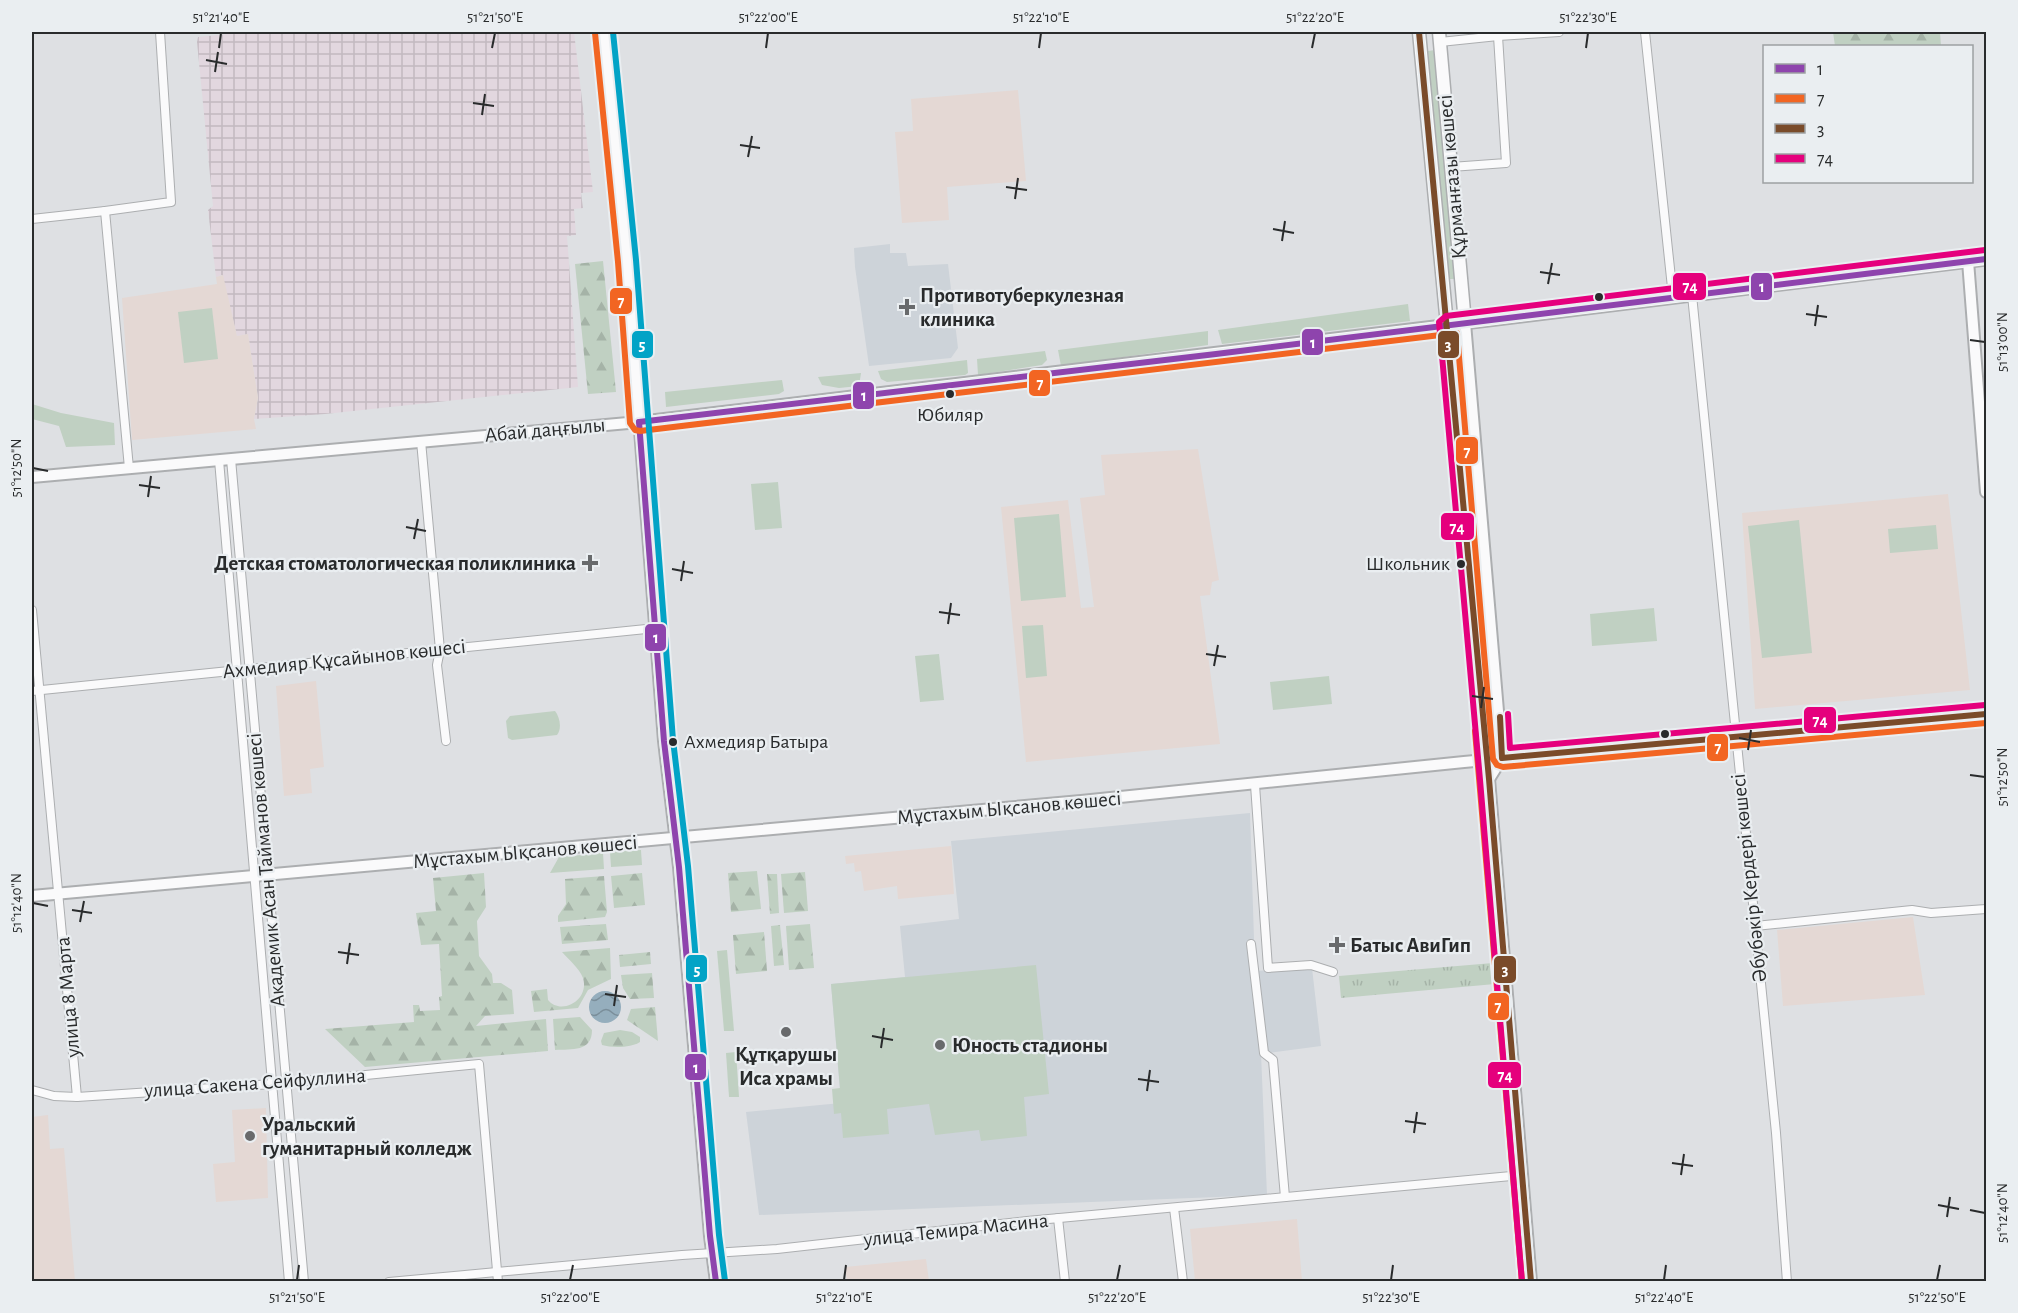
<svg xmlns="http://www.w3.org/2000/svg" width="2018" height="1313" font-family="'Alegreya Sans',sans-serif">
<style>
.built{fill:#cdd3d9}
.industrial{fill:url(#industrial-grid)}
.education{fill:#e4d8d4}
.grass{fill:#c0d0c2}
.forest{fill:url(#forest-firs)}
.park{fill:url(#park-tufts)}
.water{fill:url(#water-waves)}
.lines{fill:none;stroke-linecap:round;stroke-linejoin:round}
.street-casing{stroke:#acaeb0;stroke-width:10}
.secondary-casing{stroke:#acaeb0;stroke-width:14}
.primary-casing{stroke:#acaeb0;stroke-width:15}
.street{stroke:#fafafb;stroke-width:8}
.secondary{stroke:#fafafb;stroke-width:10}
.primary{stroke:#fafafb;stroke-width:12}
.bus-1-casing{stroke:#eaeef1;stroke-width:10}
.bus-2-casing{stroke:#eaeef1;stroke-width:10}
.bus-3-casing{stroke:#eaeef1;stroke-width:10}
.bus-4-casing{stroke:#eaeef1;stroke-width:10}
.bus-5-casing{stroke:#eaeef1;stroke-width:10}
.bus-1{stroke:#8e44ad;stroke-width:6}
.bus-2{stroke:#f26522;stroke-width:6}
.bus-3{stroke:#7a4b2a;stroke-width:6}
.bus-4{stroke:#e5007d;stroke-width:6}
.bus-5{stroke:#02a3c6;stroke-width:6}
.ticks{fill:none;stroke:#292b2c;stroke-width:2}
.bus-dot{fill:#292b2c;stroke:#eaeef1;stroke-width:2}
.poi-dot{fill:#686a6c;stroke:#eaeef1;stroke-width:2}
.labels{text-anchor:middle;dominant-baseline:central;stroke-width:4.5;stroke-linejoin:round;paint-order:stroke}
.bus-label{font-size:20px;fill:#292b2c;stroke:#eaeef1}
.street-label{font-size:21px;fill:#292b2c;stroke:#eaeef1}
.poi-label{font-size:21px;font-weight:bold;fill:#292b2c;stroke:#eaeef1;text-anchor:start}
.line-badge{stroke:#eaeef1;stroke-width:2}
.badge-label{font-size:16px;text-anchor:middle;font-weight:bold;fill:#fff}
.neatline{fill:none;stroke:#292b2c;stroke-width:2}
.ticks-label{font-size:15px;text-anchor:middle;fill:#292b2c}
</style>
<defs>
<pattern id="industrial-grid" width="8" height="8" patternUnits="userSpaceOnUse" patternTransform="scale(1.5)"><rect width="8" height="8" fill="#e2d7df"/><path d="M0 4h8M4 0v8" fill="none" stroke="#c2b9c0"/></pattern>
<pattern id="forest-firs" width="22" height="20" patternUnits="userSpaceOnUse" patternTransform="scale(1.5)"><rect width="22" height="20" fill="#c0d0c2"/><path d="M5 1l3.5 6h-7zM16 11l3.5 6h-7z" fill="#a5b3a7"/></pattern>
<pattern id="park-tufts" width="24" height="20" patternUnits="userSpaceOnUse" patternTransform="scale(1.5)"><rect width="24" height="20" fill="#c0d0c2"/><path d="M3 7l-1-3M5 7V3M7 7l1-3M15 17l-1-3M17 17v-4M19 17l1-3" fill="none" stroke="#a5b3a7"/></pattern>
<pattern id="water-waves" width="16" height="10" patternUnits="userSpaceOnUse" patternTransform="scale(1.5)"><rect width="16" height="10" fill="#95aebd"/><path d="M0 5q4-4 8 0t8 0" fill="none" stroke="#7a8e9a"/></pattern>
</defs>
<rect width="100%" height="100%" fill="#dee0e3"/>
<g class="built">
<polygon points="890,244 890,253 906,253 908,266 948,264 958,348 951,358 869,366 855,267 854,248"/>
<polygon points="1250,813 1255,971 1312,968 1321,1046 1261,1054 1267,1195 759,1215 746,1112 841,1103 831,984 905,977 900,926 959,919 951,841"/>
</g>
<polygon class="industrial" points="248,32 574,32 593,192 581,193 583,208 574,209 576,235 567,236 578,387 325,414 254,419 258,398 248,334 237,336 222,275 216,277 208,210 213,206 197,42 198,37"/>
<g class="education">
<polygon points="1018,90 1026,181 947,187 949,220 902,223 895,132 913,131 911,99"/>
<polygon points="223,275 237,336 248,334 258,398 254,419 256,429 132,440 122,298 217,284 216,277"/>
<polygon points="1198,449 1219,580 1212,582 1210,595 1200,596 1220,744 1026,762 1001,507 1068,500 1081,608 1094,607 1080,498 1105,495 1101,455"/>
<polygon points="1948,494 1970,690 1755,709 1742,513"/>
<polygon points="316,681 324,767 310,769 312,793 284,796 276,686"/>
<polygon points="951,846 954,894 898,899 897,886 864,891 861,871 855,872 854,863 846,864 845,856"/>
<polygon points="1913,917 1925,995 1783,1006 1777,930"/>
<polygon points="266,1108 268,1198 216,1202 213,1164 235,1162 232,1110"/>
<polygon points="48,1115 50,1149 64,1148 75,1281 32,1281 32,1117"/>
<polygon points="1297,1219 1302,1281 1195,1281 1190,1229"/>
<polygon points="926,1259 929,1281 847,1281 845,1267"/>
</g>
<g class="grass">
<polygon points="1435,50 1455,279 1449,279 1428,51"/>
<polygon points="1408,304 1410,321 1222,344 1218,330"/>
<polygon points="212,308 218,359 184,363 178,312"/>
<polygon points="1208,331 1208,345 1061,366 1058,350"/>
<polygon points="1045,351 1047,360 1042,365 978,375 977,359"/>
<polygon points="967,360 968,373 965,375 887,382 881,379 878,371"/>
<polygon points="861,373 859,386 839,388 822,385 818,377"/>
<polygon points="782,380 784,391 779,394 666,407 665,392"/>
<polygon points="32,404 61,413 114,423 115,445 66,447 59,426 32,419"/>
<polygon points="778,482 782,528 755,530 751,484"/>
<polygon points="1059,514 1066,597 1021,601 1014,518"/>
<polygon points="1799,520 1812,653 1762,658 1748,526"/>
<polygon points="1936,525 1938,549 1890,553 1888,529"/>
<polygon points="1654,608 1657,641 1592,646 1590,614"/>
<polygon points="1043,625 1047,676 1026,678 1022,626"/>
<polygon points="939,654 944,700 920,702 915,656"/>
<polygon points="1329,676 1332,704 1273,710 1270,682"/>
<path d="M 555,711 C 560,717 562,729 557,735 L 512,740 L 508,738 L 506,721 L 510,716 Z"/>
<polygon points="641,850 642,865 611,867 610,852"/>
<polygon points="603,853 604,869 550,873 559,857"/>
<polygon points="727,950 734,1031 724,1031 717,951"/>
<polygon points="1036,965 1049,1094 1024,1097 1027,1136 981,1141 979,1130 935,1135 929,1104 887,1109 889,1134 843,1138 841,1113 834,1114 832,1089 840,1088 831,984"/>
<polygon points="736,1052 739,1097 729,1097 726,1053"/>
</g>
<g class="forest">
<polygon points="1833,32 1940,32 1941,46 1835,46"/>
<polygon points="603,261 616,392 588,394 575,264"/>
<polygon points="757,871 761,909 731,912 728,873"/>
<polygon points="805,872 808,911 784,913 781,874"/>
<polygon points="484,873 486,907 477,921 479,956 492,974 493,983 501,983 512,990 514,1014 485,1016 476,1026 546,1019 548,1051 365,1067 325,1029 414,1022 413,1005 419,1005 420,1011 440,1010 439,997 442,996 439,944 421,945 416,913 436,911 433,878"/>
<polygon points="642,873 645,905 614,908 611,876"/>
<polygon points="767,874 777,874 779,913 770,914"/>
<polygon points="604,876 607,912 605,917 558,922 558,916 566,904 565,879"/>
<polygon points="606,924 608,940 562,944 560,927"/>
<polygon points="810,924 814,968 789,970 786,926"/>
<polygon points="780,925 784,965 774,966 771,926"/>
<polygon points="764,932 767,971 736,974 733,935"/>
<path d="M 610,948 L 611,979 L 588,990 L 578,1008 L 534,1012 L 531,991 L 547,989 L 548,1000 C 561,1016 590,1000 583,978 C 579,968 569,960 562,952 Z"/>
<polygon points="650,952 651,964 620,967 619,955"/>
<polygon points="652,973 654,998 630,999 623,988 621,975"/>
<polygon points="655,1007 658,1041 627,1020 631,1009"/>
<path d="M 580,1017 L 592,1030 C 592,1052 572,1049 555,1050 L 553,1019 Z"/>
<path d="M 620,1030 L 632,1032 L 640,1037 L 640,1042 C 631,1048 612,1048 602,1045 L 601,1041 L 604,1033 Z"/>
</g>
<polygon class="park" points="1493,963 1495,984 1341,998 1339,976"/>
<circle class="water" cx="605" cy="1007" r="16"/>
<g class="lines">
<defs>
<g id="street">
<polyline points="1645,32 1673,297"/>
<polyline points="1440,42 1498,36"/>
<polyline points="1451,167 1506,163 1498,36 1559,32"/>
<polyline points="105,211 129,468"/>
<polyline points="32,219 105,211 171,202 160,32"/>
<polyline points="1692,295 1776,1133 1787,1282"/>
<polyline points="421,441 440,650 437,665 446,741"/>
<polyline points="231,459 304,1282"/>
<polyline points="219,460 289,1282"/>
<polyline points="32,610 77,1097"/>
<polyline points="32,691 656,628"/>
<polyline points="1255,785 1268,968 1311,965 1333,972"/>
<polyline points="1755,926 1912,910 1931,913 1986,909"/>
<polyline points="1251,944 1264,1053 1273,1060 1285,1197"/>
<polyline points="32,1090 54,1096 77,1097 273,1084 479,1064 498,1282"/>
<polyline points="1174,1208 1183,1282"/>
<polyline points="1058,1218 1065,1282"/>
<polyline points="389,1282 682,1255 777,1249 1027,1221 1522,1175"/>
</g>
<g id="secondary">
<polyline points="604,32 627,261 664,741 679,867 710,1236 716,1282"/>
<polyline points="1968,261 1986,492"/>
<polyline points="1465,323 1502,758 1489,779"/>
<polyline points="32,477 639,422 1447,325 1489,779 1531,1282"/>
<polyline points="32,896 1081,801 1464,762 1986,714"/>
</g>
<g id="primary">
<polyline points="1419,32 1447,325 1986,259"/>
<polyline points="1439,32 1465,323"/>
</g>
</defs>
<use href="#street" class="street-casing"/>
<use href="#secondary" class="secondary-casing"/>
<use href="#primary" class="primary-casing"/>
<use href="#street" class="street"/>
<use href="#secondary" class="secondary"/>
<use href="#primary" class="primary"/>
<defs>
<g id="bus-1">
<polyline points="639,422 1216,354 1986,259"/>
<polyline points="639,422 664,741 679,867 710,1236 716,1282"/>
</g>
<g id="bus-2">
<polyline points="595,33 618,262 630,423 635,430 640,431 1457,333 1493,759 1497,765 1503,767 1986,723"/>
<polyline points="1475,731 1522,1282"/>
</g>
<g id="bus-3">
<polyline points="1419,32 1489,779 1531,1282"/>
<polyline points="1500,717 1502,758 1986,714"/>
</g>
<g id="bus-4">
<polyline points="1508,714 1510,748 1985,705"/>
<polyline points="1522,1282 1480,780 1439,322 1446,316 1985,250"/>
</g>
<polyline id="bus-5" points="613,32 636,260 673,740 688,866 719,1235 725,1281"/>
</defs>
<use href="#bus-1" class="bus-1-casing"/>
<use href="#bus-2" class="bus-2-casing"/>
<use href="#bus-3" class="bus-3-casing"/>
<use href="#bus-4" class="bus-4-casing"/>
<use href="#bus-5" class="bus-5-casing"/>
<use href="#bus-1" class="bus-1"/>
<use href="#bus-2" class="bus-2"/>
<use href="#bus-3" class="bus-3"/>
<use href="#bus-4" class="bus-4"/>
<use href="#bus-5" class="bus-5"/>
</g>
<path class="ticks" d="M 219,48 L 221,33M 492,48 L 495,33M 766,48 L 768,33M 1039,48 L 1041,33M 1312,48 L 1315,33M 1586,48 L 1588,33M 206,60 L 227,64M 215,72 L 218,52M 473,103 L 494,106M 482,115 L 485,94M 740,145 L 760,148M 748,157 L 752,136M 1006,187 L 1027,190M 1015,199 L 1018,178M 1273,229 L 1294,233M 1282,241 L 1285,221M 1540,272 L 1560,275M 1548,284 L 1552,263M 1806,314 L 1827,317M 1815,326 L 1818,305M 1970,340 L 1985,342M 33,468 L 48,471M 139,485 L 160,488M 148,497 L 151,476M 406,527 L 426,531M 414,539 L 418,519M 672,569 L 693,573M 681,581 L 684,561M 939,612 L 960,615M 948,624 L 951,603M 1206,654 L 1226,657M 1214,666 L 1218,645M 1472,696 L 1493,699M 1481,708 L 1484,687M 1739,738 L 1760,742M 1748,750 L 1751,730M 1970,775 L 1985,777M 33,903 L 48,906M 72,910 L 92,913M 80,922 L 84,901M 338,952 L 359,955M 347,964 L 350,943M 605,994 L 626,997M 614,1006 L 617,985M 872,1036 L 893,1040M 881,1048 L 884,1028M 1138,1079 L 1159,1082M 1147,1091 L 1150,1070M 1405,1121 L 1426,1124M 1414,1133 L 1417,1112M 1672,1163 L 1693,1166M 1681,1175 L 1684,1154M 1938,1205 L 1959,1209M 1970,1210 L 1985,1213M 1947,1217 L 1950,1197M 297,1280 L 299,1265M 570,1280 L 573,1265M 844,1280 L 846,1265M 1117,1280 L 1120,1265M 1391,1280 L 1393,1265M 1664,1280 L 1666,1265M 1937,1280 L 1940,1265"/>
<g class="bus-dot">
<circle cx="1599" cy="297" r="5"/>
<circle cx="950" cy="394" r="5"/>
<circle cx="1461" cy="564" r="5"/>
<circle cx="1665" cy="734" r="5"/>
<circle cx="673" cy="742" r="5"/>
</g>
<g class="poi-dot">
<path d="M904 298h6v6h6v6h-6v6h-6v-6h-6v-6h6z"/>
<path d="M587 554h6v6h6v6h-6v6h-6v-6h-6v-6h6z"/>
<path d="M1334 936h6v6h6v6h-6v6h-6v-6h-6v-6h6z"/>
<circle cx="786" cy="1032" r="6"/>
<circle cx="940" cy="1045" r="6"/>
<circle cx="250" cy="1136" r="6"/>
</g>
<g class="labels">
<g class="bus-label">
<text x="950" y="415">Юбиляр</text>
<text x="1450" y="564" text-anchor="end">Школьник</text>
<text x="684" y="742" text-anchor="start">Ахмедияр Батыра</text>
</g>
<g class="street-label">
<text transform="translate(1452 177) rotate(-95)">Құрманғазы көшесі</text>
<text transform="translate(545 430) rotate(-5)">Абай даңғылы</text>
<text transform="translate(344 659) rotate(-6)">Ахмедияр Құсайынов көшесі</text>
<text transform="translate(1009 808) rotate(-5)">Мұстахым Ықсанов көшесі</text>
<text transform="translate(525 852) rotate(-5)">Мұстахым Ықсанов көшесі</text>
<text transform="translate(266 870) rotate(-95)">Академик Асан Тайманов көшесі</text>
<text transform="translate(1749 878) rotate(-96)">Әбубәкір Кердері көшесі</text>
<text transform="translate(68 997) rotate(-95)">улица 8 Марта</text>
<text transform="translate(255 1083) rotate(-4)">улица Сакена Сейфуллина</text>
<text transform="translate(956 1230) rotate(-6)">улица Темира Масина</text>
</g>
<g class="poi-label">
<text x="920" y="295">Противотуберкулезная<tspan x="920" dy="24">клиника</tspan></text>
<text x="576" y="563" text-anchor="end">Детская стоматологическая поликлиника</text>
<text x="1350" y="945">Батыс АвиГип</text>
<text x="952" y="1045">Юность стадионы</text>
<text x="786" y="1054" text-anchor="middle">Құтқарушы<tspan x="786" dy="24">Иса храмы</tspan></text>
<text x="262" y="1124">Уральский<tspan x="262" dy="24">гуманитарный колледж</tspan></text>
</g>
</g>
<g class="line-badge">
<rect x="1672" y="272" width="35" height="29" rx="6" fill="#e5007d"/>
<rect x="1750" y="272" width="23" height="29" rx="6" fill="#8e44ad"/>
<rect x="609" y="287" width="24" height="28" rx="6" fill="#f26522"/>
<rect x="1301" y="328" width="23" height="28" rx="6" fill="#8e44ad"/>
<rect x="631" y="330" width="23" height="29" rx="6" fill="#02a3c6"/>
<rect x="1437" y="330" width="23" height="29" rx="6" fill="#7a4b2a"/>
<rect x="1028" y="369" width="23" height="28" rx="6" fill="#f26522"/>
<rect x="852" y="381" width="23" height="29" rx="6" fill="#8e44ad"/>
<rect x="1455" y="436" width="24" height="29" rx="6" fill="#f26522"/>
<rect x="1440" y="512" width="35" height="29" rx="6" fill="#e5007d"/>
<rect x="644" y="623" width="23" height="29" rx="6" fill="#8e44ad"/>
<rect x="1803" y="706" width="34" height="28" rx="6" fill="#e5007d"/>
<rect x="1706" y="733" width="23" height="29" rx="6" fill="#f26522"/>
<rect x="685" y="954" width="23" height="29" rx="6" fill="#02a3c6"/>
<rect x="1493" y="955" width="24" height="29" rx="6" fill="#7a4b2a"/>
<rect x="1487" y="992" width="23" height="29" rx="6" fill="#f26522"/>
<rect x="684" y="1053" width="23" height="28" rx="6" fill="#8e44ad"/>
<rect x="1487" y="1061" width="35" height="28" rx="6" fill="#e5007d"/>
</g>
<g class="badge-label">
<text x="1690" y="292">74</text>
<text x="1762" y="292">1</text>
<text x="621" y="307">7</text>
<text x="1313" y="348">1</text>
<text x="642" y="350">5</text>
<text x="1448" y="350">3</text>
<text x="1040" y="389">7</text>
<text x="864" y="401">1</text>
<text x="1467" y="457">7</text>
<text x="1457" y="533">74</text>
<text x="656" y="643">1</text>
<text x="1820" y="726">74</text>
<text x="1718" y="753">7</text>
<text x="697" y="975">5</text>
<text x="1505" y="975">3</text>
<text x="1498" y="1012">7</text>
<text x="696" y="1073">1</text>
<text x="1505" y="1081">74</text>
</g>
<rect width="2018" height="1313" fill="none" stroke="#eaeef1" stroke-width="66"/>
<rect x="1763" y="45" width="210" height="138" fill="#eaeef1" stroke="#9da0a2" stroke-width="1.5"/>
<rect x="1775" y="64" width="30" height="9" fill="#8e44ad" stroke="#9da0a2" stroke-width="1.5"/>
<text x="1817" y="75" font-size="18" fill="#292b2c">1</text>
<rect x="1775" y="94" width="30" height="9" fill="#f26522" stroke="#9da0a2" stroke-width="1.5"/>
<text x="1817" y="105" font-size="18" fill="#292b2c">7</text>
<rect x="1775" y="124" width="30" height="9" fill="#7a4b2a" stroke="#9da0a2" stroke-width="1.5"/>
<text x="1817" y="135" font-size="18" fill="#292b2c">3</text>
<rect x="1775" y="154" width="30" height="9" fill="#e5007d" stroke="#9da0a2" stroke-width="1.5"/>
<text x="1817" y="165" font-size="18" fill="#292b2c">74</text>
<rect x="33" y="33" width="1952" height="1247" class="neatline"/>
<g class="ticks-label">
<text x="221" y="22">51°21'40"E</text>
<text x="495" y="22">51°21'50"E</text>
<text x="768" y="22">51°22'00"E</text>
<text x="1041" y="22">51°22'10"E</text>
<text x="1315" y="22">51°22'20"E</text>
<text x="1588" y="22">51°22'30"E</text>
<text transform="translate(2002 342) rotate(-90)" y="5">51°13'00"N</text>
<text transform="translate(16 468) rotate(-90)" y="5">51°12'50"N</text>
<text transform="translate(2002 777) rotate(-90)" y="5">51°12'50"N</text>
<text transform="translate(16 903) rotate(-90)" y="5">51°12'40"N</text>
<text transform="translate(2002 1213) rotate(-90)" y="5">51°12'40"N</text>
<text x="297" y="1302">51°21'50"E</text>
<text x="570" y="1302">51°22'00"E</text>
<text x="844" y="1302">51°22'10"E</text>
<text x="1117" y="1302">51°22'20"E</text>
<text x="1391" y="1302">51°22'30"E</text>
<text x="1664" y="1302">51°22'40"E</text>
<text x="1937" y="1302">51°22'50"E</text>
</g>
</svg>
